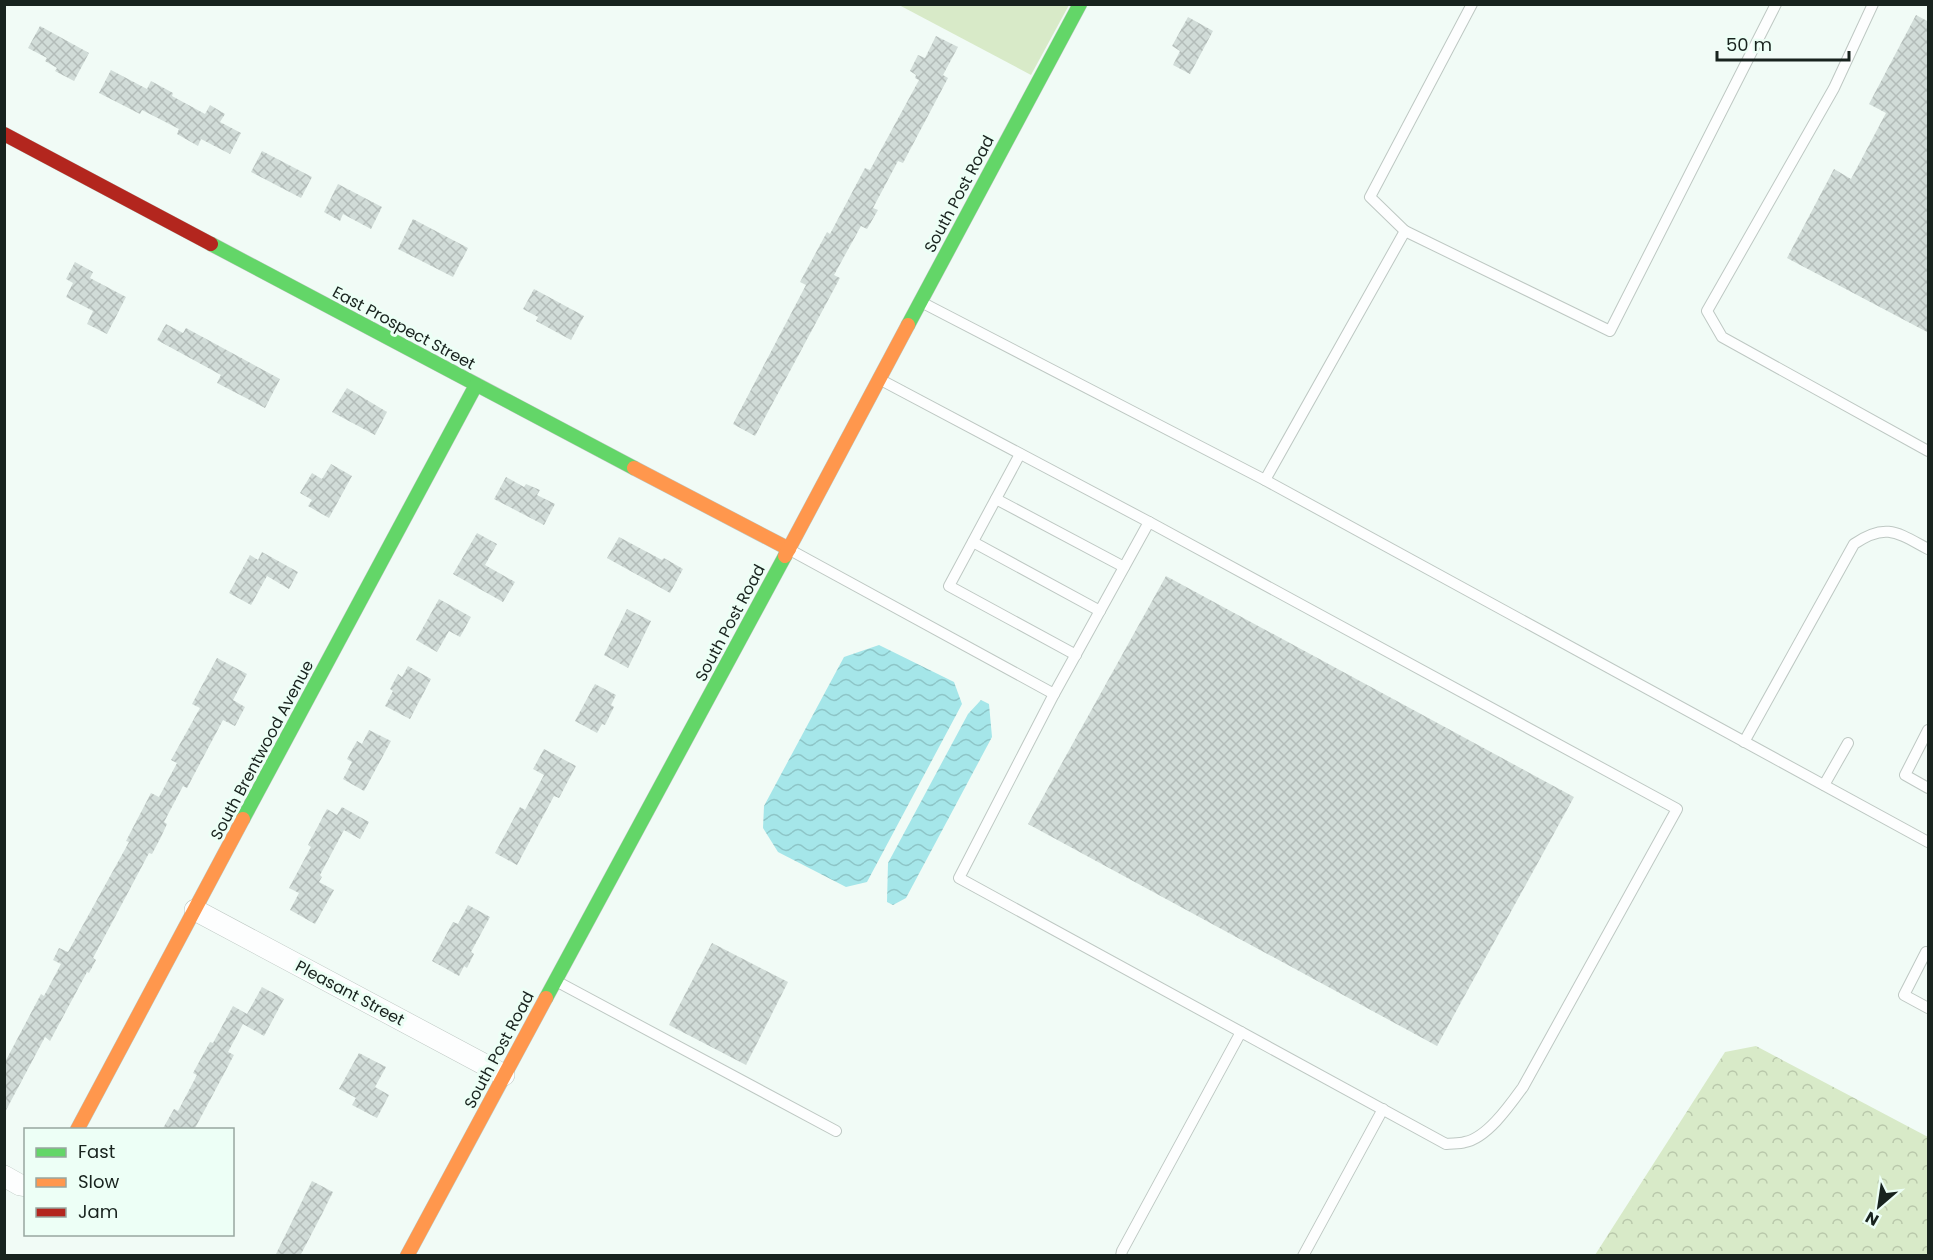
<svg xmlns="http://www.w3.org/2000/svg" width="1933" height="1260" font-family="Poppins,sans-serif">
<style>
.green{fill:#d8eac8}
.forest{fill:url(#forest-crowns)}
.water{fill:url(#water-waves)}
.building{fill:url(#building-cross-hatch)}
.lines{fill:none;stroke-linecap:round;stroke-linejoin:round}
.lane-casing{stroke:#bec8c3;stroke-width:12}
.street-casing{stroke:#bec8c3;stroke-width:22}
.fast-casing{stroke:#bec8c3;stroke-width:15}
.slow-casing{stroke:#bec8c3;stroke-width:15}
.jam-casing{stroke:#bec8c3;stroke-width:15}
.lane{stroke:#fdfefe;stroke-width:10}
.street{stroke:#fdfefe;stroke-width:21}
.fast{stroke:#63d668;stroke-width:14}
.slow{stroke:#ff974d;stroke-width:14}
.jam{stroke:#b3261e;stroke-width:14}
.labels{text-anchor:middle;dominant-baseline:central;stroke-width:6;stroke-linejoin:round;paint-order:stroke}
.street-label{font-size:16px;fill:#18231e;stroke:#edfff6}
</style>
<defs>
<pattern id="forest-crowns" width="20" height="18" patternUnits="userSpaceOnUse" patternTransform="scale(1.5)"><rect width="20" height="18" fill="#d8eac8"/><path d="M2 6a3 3 0 1 1 6 0M12 15a3 3 0 1 1 6 0" fill="none" stroke="#b9c8ab"/></pattern>
<pattern id="water-waves" width="16" height="10" patternUnits="userSpaceOnUse" patternTransform="scale(1.5)"><rect width="16" height="10" fill="#a5e6e9"/><path d="M0 5q4-4 8 0t8 0" fill="none" stroke="#8dc5c7"/></pattern>
<pattern id="building-cross-hatch" width="8" height="8" patternUnits="userSpaceOnUse" patternTransform="scale(1.5)"><rect width="8" height="8" fill="#d1dcd8"/><path d="M0 0l8 8M0 8l8-8" fill="none" stroke="#b3bcb9"/></pattern>
</defs>
<rect width="100%" height="100%" fill="#f1fbf6"/>
<polygon class="green" points="899,5 1069,5 1031,75"/>
<polygon class="forest" points="1756,1046 1928,1137 1928,1255 1595,1255 1725,1052"/>
<g class="water">
<polygon points="879,645 954,682 962,704 867,882 846,887 778,852 763,828 764,806 844,657"/>
<polygon points="981,700 989,704 992,737 906,898 893,905 887,902 888,863 968,714"/>
</g>
<g class="building">
<polygon points="1916,15 1929,22 1929,333 1787,258 1834,169 1851,179 1886,113 1869,104"/>
<polygon points="1188,17 1213,31 1190,74 1173,65 1180,51 1172,46"/>
<polygon points="40,26 89,53 74,81 55,71 57,68 45,61 47,58 28,48"/>
<polygon points="936,36 958,47 943,75 948,78 903,163 898,161 873,208 878,210 867,229 861,226 834,275 840,278 755,436 733,424 806,285 800,282 827,232 830,234 865,168 870,170 919,80 915,78 916,75 910,71 918,55 925,58"/>
<polygon points="111,70 147,89 151,81 173,93 172,96 205,114 210,105 225,114 220,122 241,133 230,154 201,139 198,146 177,134 179,129 142,110 140,114 99,93"/>
<polygon points="262,151 312,177 301,198 251,172"/>
<polygon points="338,184 382,207 371,229 343,214 340,221 324,212"/>
<polygon points="413,219 468,248 453,277 398,249"/>
<polygon points="75,262 93,272 90,278 126,297 107,334 87,324 93,311 66,297 73,283 66,279"/>
<polygon points="534,289 584,316 571,340 536,321 538,317 523,309"/>
<polygon points="166,324 183,333 186,328 280,379 265,408 217,383 221,375 157,340"/>
<polygon points="347,388 387,412 375,435 332,412"/>
<polygon points="331,464 352,476 329,518 308,506 312,500 300,493 312,473 322,479"/>
<polygon points="506,477 524,487 526,484 540,490 537,495 555,504 544,525 494,499"/>
<polygon points="477,533 497,544 485,565 515,582 503,602 453,574"/>
<polygon points="619,537 662,560 664,558 683,569 670,593 607,558"/>
<polygon points="262,552 298,572 289,589 267,576 251,605 229,593 250,555 258,560"/>
<polygon points="1166,576 1574,797 1437,1046 1028,824"/>
<polygon points="439,599 471,617 460,637 449,631 437,652 416,640"/>
<polygon points="627,609 651,621 628,668 604,655"/>
<polygon points="217,658 247,674 233,700 245,707 235,726 223,720 187,788 183,786 164,822 167,824 160,839 152,854 149,853 107,932 93,958 96,960 89,973 87,972 50,1041 45,1037 4,1114 4,1064 41,994 44,996 61,964 53,960 59,948 68,952 129,842 126,841 151,793 159,797 177,763 171,760 200,708 192,704"/>
<polygon points="408,666 431,679 410,719 385,706 393,691 390,689 398,674 402,677"/>
<polygon points="595,684 616,695 611,705 614,707 605,725 602,724 597,733 575,721"/>
<polygon points="369,730 391,741 364,791 343,779 352,762 347,759 357,741 362,744"/>
<polygon points="544,749 576,766 559,798 554,796 517,865 495,853 520,807 525,810 544,775 533,769"/>
<polygon points="342,807 369,822 360,839 344,830 320,875 322,877 319,882 334,890 315,924 290,910 299,893 289,888 311,847 308,845 327,809 337,815"/>
<polygon points="468,905 490,917 471,952 474,954 467,968 464,966 459,976 432,961 453,922 458,924"/>
<polygon points="712,943 788,982 746,1065 669,1025"/>
<polygon points="262,987 284,999 264,1036 243,1024 228,1052 234,1055 194,1130 162,1130 174,1109 178,1111 197,1075 193,1073 210,1042 213,1043 233,1006 247,1014"/>
<polygon points="359,1053 386,1067 375,1087 389,1095 377,1118 352,1105 356,1098 339,1089"/>
<polygon points="312,1181 333,1192 322,1214 300,1256 275,1256"/>
</g>
<g class="lines">
<defs>
<g id="lane">
<polyline points="1873,4 1834,88 1707,311 1722,337 1928,451"/>
<polyline points="1405,231 1370,197 1472,4"/>
<polyline points="923,303 1265,480 1928,842"/>
<polyline points="1020,454 949,586 1076,655"/>
<polyline points="1265,480 1405,231 1610,331 1776,4"/>
<polyline points="996,499 1124,567"/>
<polyline points="973,542 1100,611"/>
<polyline points="792,551 1054,694 1149,522 881,380"/>
<path d="M 1054,694 L 959,878 L 1446,1144 C 1452,1143 1459,1144 1465,1142 C 1487,1138 1510,1105 1523,1087 L 1677,809 L 1149,522"/>
<polyline points="1928,730 1905,775 1928,788"/>
<path d="M 1744,742 L 1854,544 C 1886,522 1898,533 1928,549"/>
<polyline points="1824,785 1848,743"/>
<polyline points="1926,952 1904,995 1928,1008"/>
<polyline points="556,981 836,1131"/>
<polyline points="1121,1256 1122,1251 1241,1032"/>
<polyline points="1303,1256 1383,1109"/>
</g>
<g id="street">
<polyline points="195,910 504,1075"/>
<polyline points="4,1176 20,1185 26,1186"/>
</g>
<g id="fast">
<polyline points="211,244 634,468"/>
<polyline points="908,325 1080,4"/>
<polyline points="243,819 476,385"/>
<polyline points="546,998 785,556"/>
</g>
<g id="slow">
<polyline points="634,468 789,549"/>
<polyline points="785,556 908,325"/>
<polyline points="77,1130 243,819"/>
<polyline points="407,1256 546,998"/>
</g>
<polyline id="jam" points="4,134 211,244"/>
</defs>
<use href="#lane" class="lane-casing"/>
<use href="#street" class="street-casing"/>
<use href="#fast" class="fast-casing"/>
<use href="#slow" class="slow-casing"/>
<use href="#jam" class="jam-casing"/>
<use href="#lane" class="lane"/>
<use href="#street" class="street"/>
<use href="#fast" class="fast"/>
<use href="#slow" class="slow"/>
<use href="#jam" class="jam"/>
</g>
<g class="labels">
<g class="street-label">
<text transform="translate(959 194) rotate(-62)">South Post Road</text>
<text transform="translate(404 328) rotate(28)">East Prospect Street</text>
<text transform="translate(730 623) rotate(-62)">South Post Road</text>
<text transform="translate(262 750) rotate(-62)">South Brentwood Avenue</text>
<text transform="translate(350 993) rotate(28)">Pleasant Street</text>
<text transform="translate(499 1050) rotate(-62)">South Post Road</text>
</g>
</g>
<rect width="1933" height="1260" fill="none" stroke="#18231e" stroke-width="12"/>
<rect x="24" y="1128" width="210" height="108" fill="#edfff6" stroke="#98a7a0" stroke-width="1.5"/>
<rect x="36" y="1148" width="30" height="9" fill="#63d668" stroke="#98a7a0" stroke-width="1.5"/>
<text x="78" y="1158" font-size="18" fill="#18231e">Fast</text>
<rect x="36" y="1178" width="30" height="9" fill="#ff974d" stroke="#98a7a0" stroke-width="1.5"/>
<text x="78" y="1188" font-size="18" fill="#18231e">Slow</text>
<rect x="36" y="1208" width="30" height="9" fill="#b3261e" stroke="#98a7a0" stroke-width="1.5"/>
<text x="78" y="1218" font-size="18" fill="#18231e">Jam</text>
<g transform="translate(1879 1206) rotate(209)" stroke="#edfff6" stroke-width="4.5" paint-order="stroke">
<path d="M0-4.5L10 22L0 15L-10 22Z" fill="#18231e"/>
<text y="-9" font-size="16" font-weight="bold" text-anchor="middle" fill="#18231e">N</text>
</g>
<path d="M1717 51v9h132v-9" fill="none" stroke="#18231e" stroke-width="3"/>
<text x="1726" y="51" font-size="18" fill="#18231e" stroke="#edfff6" stroke-width="4.5" paint-order="stroke">50 m</text>
</svg>
